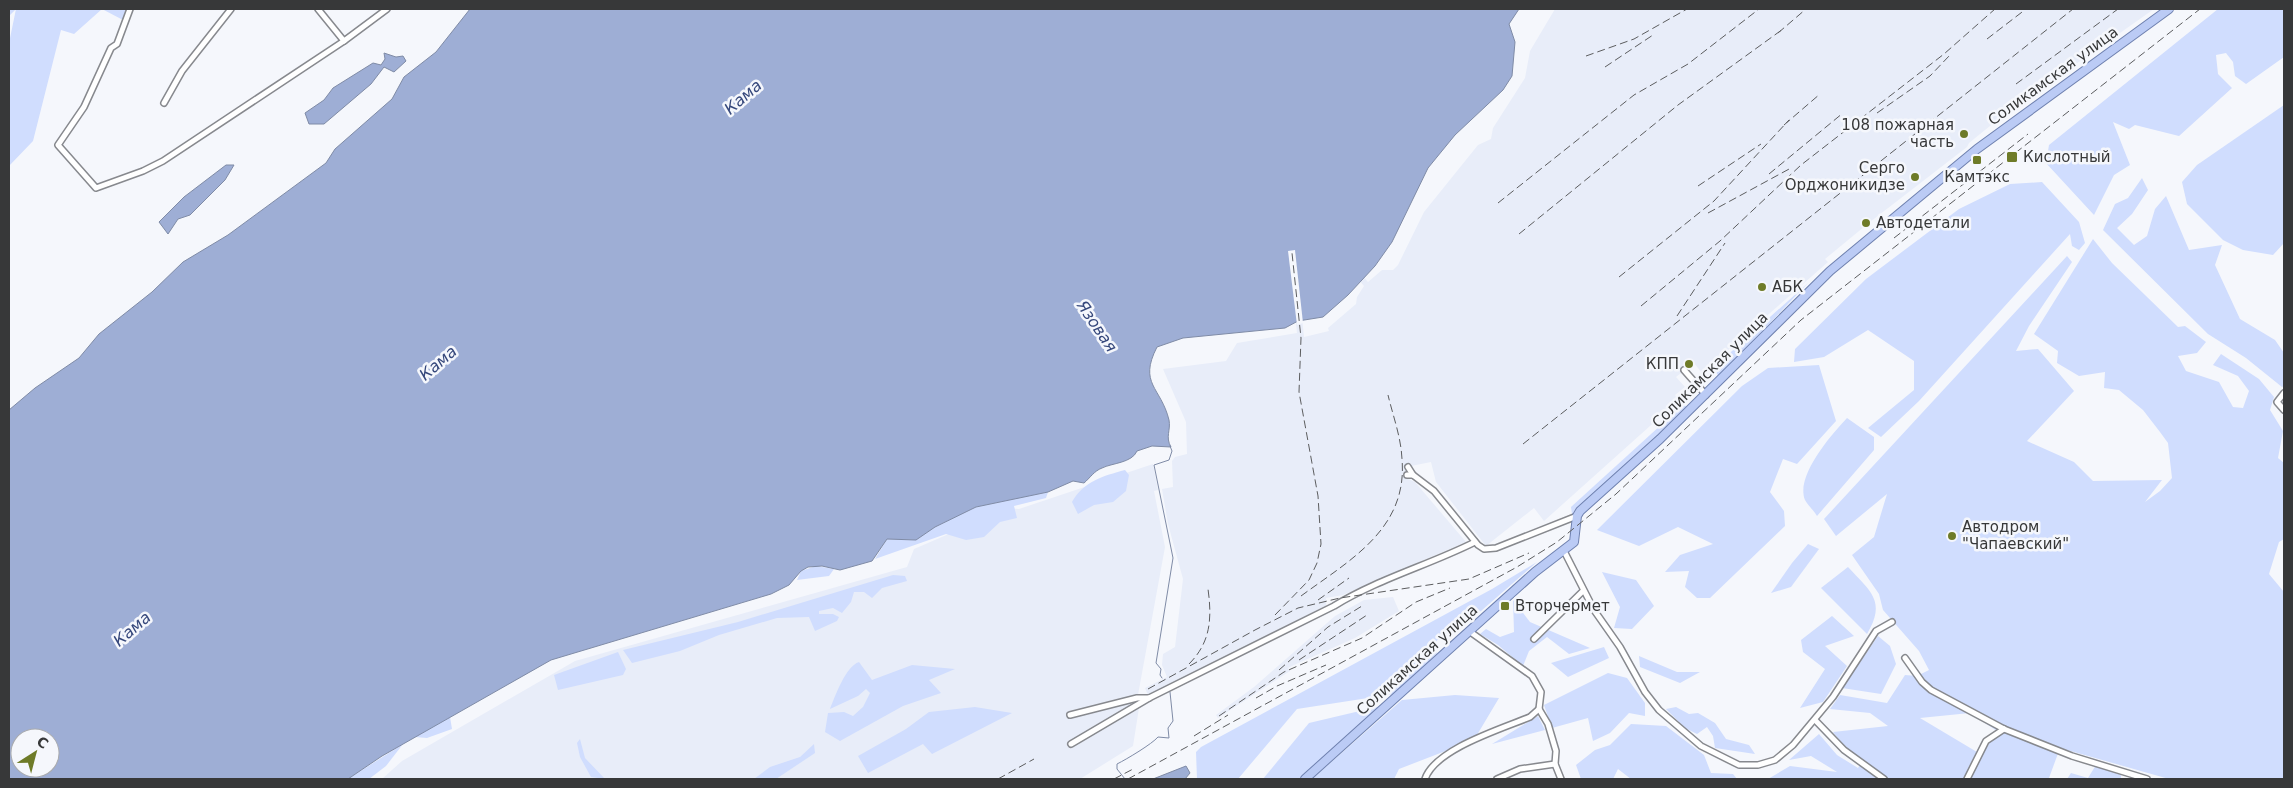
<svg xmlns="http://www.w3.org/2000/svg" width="2293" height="788" font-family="'DejaVu Sans',sans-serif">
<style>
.built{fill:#e8edf9}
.green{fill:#d0ddfe;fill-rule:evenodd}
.water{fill:#9eaed5;stroke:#7f8ba6;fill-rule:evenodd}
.pier{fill:#f5f7fc}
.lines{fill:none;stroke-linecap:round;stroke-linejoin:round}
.stream{stroke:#7f8ba6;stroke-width:1}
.minor-casing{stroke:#87898e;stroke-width:8}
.primary-casing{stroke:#6f81af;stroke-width:10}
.minor{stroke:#fff;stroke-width:5}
.primary{stroke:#bbcbf5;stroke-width:8}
.rail{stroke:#5c5d5f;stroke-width:1;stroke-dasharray:8 4;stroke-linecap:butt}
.poi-dot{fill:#6e7b28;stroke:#f5f7fc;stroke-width:2}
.labels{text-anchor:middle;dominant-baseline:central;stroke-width:5;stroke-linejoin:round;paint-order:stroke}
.street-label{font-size:15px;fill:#373839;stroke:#f5f7fc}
.poi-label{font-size:15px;fill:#373839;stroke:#f5f7fc;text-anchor:start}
.water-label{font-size:16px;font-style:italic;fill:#35477b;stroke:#f5f7fc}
</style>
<rect width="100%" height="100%" fill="#f5f7fc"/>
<g class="built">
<polygon points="1555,9 2154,9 2001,117 1969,143 1967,147 1870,222 1825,259 1828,262 1702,373 1694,363 1676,377 1685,387 1675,395 1679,400 1544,521 1534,508 1486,546 1436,482 1431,462 1406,467 1408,479 1415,482 1466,542 1343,595 1326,598 1326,606 1148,695 1145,688 1167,677 1162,665 1163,654 1175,647 1183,579 1168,524 1162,489 1173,487 1172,461 1175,457 1187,454 1186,422 1163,369 1226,361 1237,343 1297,333 1288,251 1295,250 1304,337 1329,331 1328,328 1356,304 1357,297 1364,286 1357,278 1361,274 1368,282 1382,270 1393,270 1398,265 1424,212 1478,145 1491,139 1493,128 1525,78 1530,51"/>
<polygon points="1153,464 1158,490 1154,491 1165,547 1138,695 1139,708 1133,746 1080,779 382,779 402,761 575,661 907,567 914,549 1009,508 1019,509"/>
<polygon points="1393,597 1399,611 1355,638 1294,665 1288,668 1290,671 1218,718 1216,715 1254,687 1335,616 1364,600"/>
</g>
<g class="green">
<polygon points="9,9 127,9 123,20 102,9 74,34 61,30 33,141 9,166 9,43 16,9 9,16"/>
<polygon points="2218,9 2284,9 2284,57 2246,84 2235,76 2233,62 2226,53 2216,55 2218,74 2232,88 2179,136 2135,125 2129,129 2113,122 2130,165 2114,175 2094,215 2046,163 2049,145"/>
<polygon points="2284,105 2284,243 2273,255 2243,250 2223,240 2187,204 2182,182 2197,165"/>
<polygon points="2142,178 2148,190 2132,214 2117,228 2134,245 2147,236 2155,209 2166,196 2189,250 2222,245 2215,265 2240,319 2275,340 2284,353 2284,386 2282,387 2246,358 2208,334 2103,230 2115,204 2128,198"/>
<polygon points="2042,182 2079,222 2085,243 2079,250 2072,246 2070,234 1919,401 1881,437 1868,428 1914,390 1914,361 1868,330 1824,357 1794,362 1795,349 1866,279 1959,209 2010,184"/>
<path d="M 2093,239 L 2112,263 L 2178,327 L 2185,326 L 2206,342 L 2197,353 L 2178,356 L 2186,371 L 2219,382 L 2233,407 L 2243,408 L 2249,391 L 2238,376 L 2213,365 L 2221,354 L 2259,379 L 2274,397 L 2270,410 L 2283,431 L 2278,458 L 2284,463 L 2284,539 L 2279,542 L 2269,574 L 2284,592 L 2284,779 L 2169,779 L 2060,748 L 2049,778 L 2055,779 L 1768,779 L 1790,766 L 1837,772 L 1811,756 L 1789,760 L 1819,734 L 1837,755 L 1858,768 L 1862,762 L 1846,749 L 1833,732 L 1888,726 L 1870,713 L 1830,709 L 1840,695 L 1887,703 L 1905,675 L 1917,676 L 1929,670 L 1919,651 L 1883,610 L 1879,594 L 1852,555 L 1874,537 L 1887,494 L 1836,536 L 1824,519 L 2067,256 L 2072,262 L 2029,326 L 2016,351 L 2038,349 L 2074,391 L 2027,441 L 2074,462 L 2093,481 L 2162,480 L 2145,502 L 2160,491 L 2172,478 L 2168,443 L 2160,432 L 2143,410 L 2119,390 L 2104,388 L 2105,372 L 2079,376 L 2057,363 L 2058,351 L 2034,334 ZM 1970,713 L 1997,731 L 1982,755 L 1920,718 Z"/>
<polygon points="1808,283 1712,384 1711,383 1718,375 1712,369"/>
<polygon points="1819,365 1836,421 1797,464 1783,459 1770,492 1784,511 1785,526 1710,598 1697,598 1685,587 1689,571 1665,572 1680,555 1713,544 1678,527 1639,546 1597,530 1742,386 1768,368"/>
<polygon points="1684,404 1687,408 1572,514 1571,507"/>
<path d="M 1847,418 L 1874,437 L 1874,450 L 1817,516 C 1814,511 1808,505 1805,500 C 1795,476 1832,434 1847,418 Z"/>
<path d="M 1125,470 L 1129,475 L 1126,491 L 1113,502 L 1094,505 L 1078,514 L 1072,502 C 1084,481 1103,476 1125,470 Z"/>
<polygon points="1048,492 1046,498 1014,506 1017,518 1000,522 984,537 966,540 946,534 875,559 887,539 916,540 935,527 976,507"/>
<polygon points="1808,544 1819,549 1791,587 1771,593 1792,563"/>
<polygon points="1537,562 1481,611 1453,623 1433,645 1437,653 1394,694 1297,709 1238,779 1197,779 1196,752 1201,747 1492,589"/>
<polygon points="816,566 834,569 829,576 797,580 801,571"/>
<path d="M 1848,567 C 1870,591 1887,601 1867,634 L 1821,588 Z"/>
<polygon points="1602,572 1636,580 1654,606 1632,629 1614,628 1620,607"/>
<polygon points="893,575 905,576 907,581 882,588 872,598 864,592 854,592 851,602 842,613 833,608 819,611 819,614 833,614 839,617 837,621 815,631 809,617 777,618 719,635 680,651 632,663 623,650 738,622"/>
<polygon points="1513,600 1530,622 1590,648 1569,654 1547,637 1529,651 1523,666 1498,645 1480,634 1486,629 1500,637 1514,632"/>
<polygon points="1832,616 1854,636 1825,646 1847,666 1823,702 1800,708 1825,669 1803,652 1801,640"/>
<polygon points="1878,636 1890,646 1896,664 1881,694 1842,688"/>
<polygon points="1604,647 1609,658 1568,677 1551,663"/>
<polygon points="618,652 626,669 623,675 558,690 554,675"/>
<polygon points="1639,656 1677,672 1700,672 1680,683 1640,667"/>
<path d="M 859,662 L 872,680 L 912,665 L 955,669 L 929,680 L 941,693 L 903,706 L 840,741 L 825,732 L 828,713 L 844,712 L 853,716 L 863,707 L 870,693 L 866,689 L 858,696 L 830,709 C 835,696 846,666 859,662 Z"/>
<polygon points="1608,673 1627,678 1645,703 1645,716 1629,713 1610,733 1593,741 1588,718 1552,728 1544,705"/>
<polygon points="1455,695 1499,698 1474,740 1399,769 1394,779 1312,779 1402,700"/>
<polygon points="1381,706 1300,779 1263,779 1309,723"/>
<polygon points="975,707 1012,713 932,754 923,744 868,773 858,756 906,729 929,712"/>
<polygon points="1676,707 1689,714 1698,713 1715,723 1726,739 1749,745 1755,754 1715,748 1713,736 1707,727 1697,734 1685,728 1666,709"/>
<polygon points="1538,716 1545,730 1492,744"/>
<polygon points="450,717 452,729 427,738 415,737"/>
<polygon points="1631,724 1666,726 1704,755 1711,773 1733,774 1737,779 1631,779 1618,769 1613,779 1581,779 1576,765 1595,750 1610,745"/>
<polygon points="580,739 585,758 605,779 591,777 580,757 577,743"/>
<polygon points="403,744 386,766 369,779 348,779"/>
<polygon points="814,744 815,753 776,779 754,779 770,767 800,757"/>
<polygon points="2096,765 2121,775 2121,779 2067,779 2071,773 2088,778"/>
</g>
<g class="water">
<path d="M 470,9 L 1519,9 L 1509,24 L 1515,42 L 1512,76 L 1503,90 L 1455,135 L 1428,168 L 1392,242 L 1375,266 L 1348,295 L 1323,317 L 1298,321 L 1285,328 L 1183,338 L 1157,347 C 1138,384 1161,387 1169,420 C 1171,430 1165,437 1171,447 L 1152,446 L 1137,451 C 1132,463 1112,463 1102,468 C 1094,471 1090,478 1084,483 L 1073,481 L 1048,492 L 976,507 L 935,527 L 916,540 L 887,539 L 872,561 L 840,570 L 822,566 L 808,567 L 801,571 L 789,585 L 771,594 L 551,660 L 382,756 L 348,779 L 9,779 L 9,410 L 35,388 L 79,358 L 99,334 L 152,292 L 183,262 L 228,235 L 326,163 L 335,149 L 392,99 L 404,77 L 436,52 ZM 20,738 L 50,738 L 50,768 L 20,768 Z"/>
<polygon points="384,53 396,57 403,56 406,61 394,72 384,67 371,84 324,124 309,124 305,113 324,100 333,88 373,63 381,65 385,59"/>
<polygon points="226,165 234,165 225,180 190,215 178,219 168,234 159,222 184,197"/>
<polygon points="1186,766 1190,773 1185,779 1153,779"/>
</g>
<polygon class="pier" points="1295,250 1303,323 1297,325 1288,251"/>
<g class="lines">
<g class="stream">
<polyline points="1162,678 1160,675 1161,669 1156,663 1173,558 1154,465 1169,460 1172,451 1170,446"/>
<path d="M 1125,779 L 1117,769 L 1117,764 C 1127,759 1152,744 1158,737 L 1169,738 L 1168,728 L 1173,721 L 1170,692"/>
</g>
<defs>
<g id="minor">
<polyline points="130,9 117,44 111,48 84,107 58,145 96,188 143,171 163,161 344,41"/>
<polyline points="318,9 344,41 387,9"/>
<polyline points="164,103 182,71 231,9"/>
<polyline points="1684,370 1706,395"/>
<polyline points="2284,393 2277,402 2284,410"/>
<polyline points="1408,467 1413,475"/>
<polyline points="1407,475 1413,475 1434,491 1478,545 1484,549 1496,548 1577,516"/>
<polyline points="1564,551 1594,610 1620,647 1645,692 1659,710 1701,746 1739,765 1758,765 1775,760 1793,745 1833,697 1876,631 1892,622"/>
<polyline points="1469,631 1532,676 1541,692 1539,709 1548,724 1556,751 1555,764 1561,779"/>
<polyline points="1534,639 1583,591"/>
<polyline points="1905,658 1922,682 1931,690 2004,729 2072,756 2147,779"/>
<polyline points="1070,715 1137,698 1149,698"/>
<polyline points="1815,720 1844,750 1884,779"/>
<path d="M 1071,744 L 1149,698 L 1334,606 C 1378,579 1429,565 1475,542"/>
<path d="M 1425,779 C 1435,749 1501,729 1530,717 L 1539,709"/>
<polyline points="1497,779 1520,769 1555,764"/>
<polyline points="1967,779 1986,741 2004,729"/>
</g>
<polyline id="primary" points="1305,779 1535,572 1574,542 1577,516 1580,511 1660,439 1830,271 1977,149 2169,9"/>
</defs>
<use href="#minor" class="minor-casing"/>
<use href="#primary" class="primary-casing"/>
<use href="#minor" class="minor"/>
<use href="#primary" class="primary"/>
<g class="rail">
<polyline points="1778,33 1806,9"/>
<polyline points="1987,39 2026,9"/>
<polyline points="1586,56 1634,39 1687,9"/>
<polyline points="1605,67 1653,35"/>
<polyline points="2016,84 2118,9"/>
<polyline points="1877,113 1930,76 1950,55"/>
<polyline points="1784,125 1820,94"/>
<polyline points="1769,174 1843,113"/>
<polyline points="1698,186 1761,144"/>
<polyline points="1498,203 1634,95 1688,64 1759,9"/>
<polyline points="1708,213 1791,168"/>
<polyline points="1519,234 1678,105 1783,29"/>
<polyline points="1894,238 2028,134"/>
<polyline points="1619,277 1714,201 1789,120"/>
<polyline points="1641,306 1720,241 1801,165 1944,54 1995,9"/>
<polyline points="1677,316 1725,243"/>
<polyline points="1523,444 2073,9"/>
<path d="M 1301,596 C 1350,560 1408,529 1402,459 C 1401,437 1393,416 1388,395"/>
<polyline points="1318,600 1349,578"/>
<polyline points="1275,615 1309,580 1317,563 1321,544 1318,496 1299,392 1301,338 1292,253"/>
<polyline points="1299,660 1367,615"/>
<path d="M 1189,664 C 1211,642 1212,618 1208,589"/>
<polyline points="1279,670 1328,627 1362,606"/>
<polyline points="1148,689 1255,630 1298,608 1340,598 1469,579 1529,553"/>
<polyline points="1256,698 1277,686 1326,665"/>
<polyline points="1219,716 1284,672 1362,638 1416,602 1450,588"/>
<polyline points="1194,736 1228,715"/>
<polyline points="998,779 1034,759"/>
<polyline points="1114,779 1135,768"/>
<polyline points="1128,779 1517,567 1557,542 1616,494 1801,320 2200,9"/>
</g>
</g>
<g class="poi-dot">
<circle cx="1964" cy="134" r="5"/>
<rect x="2006" y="151" width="12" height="12" rx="2.5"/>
<rect x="1972" y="155" width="10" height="10" rx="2.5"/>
<circle cx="1915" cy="177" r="5"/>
<circle cx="1866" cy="223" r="5"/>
<circle cx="1762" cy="287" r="5"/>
<circle cx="1689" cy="364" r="5"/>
<circle cx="1952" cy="536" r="5"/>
<rect x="1500" y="601" width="10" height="10" rx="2.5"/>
</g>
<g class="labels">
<g class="street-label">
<text transform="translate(2053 76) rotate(-36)">Соликамская улица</text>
<text transform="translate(1710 370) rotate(-45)">Соликамская улица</text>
<text transform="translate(1417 660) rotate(-42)">Соликамская улица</text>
</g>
<g class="poi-label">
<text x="1954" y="125" text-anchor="end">108 пожарная<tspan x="1954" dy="17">часть</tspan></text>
<text x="2023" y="157">Кислотный</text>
<text x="1905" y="168" text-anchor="end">Серго<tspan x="1905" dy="17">Орджоникидзе</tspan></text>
<text x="1977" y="177" text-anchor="middle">Камтэкс</text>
<text x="1876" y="223">Автодетали</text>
<text x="1772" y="287">АБК</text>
<text x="1679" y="364" text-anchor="end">КПП</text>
<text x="1962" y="527">Автодром<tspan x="1962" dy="17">"Чапаевский"</tspan></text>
<text x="1515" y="606">Вторчермет</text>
</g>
<g class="water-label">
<text transform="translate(743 97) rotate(-41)">Кама</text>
<text transform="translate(1097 326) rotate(56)">Язовая</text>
<text transform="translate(438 363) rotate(-41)">Кама</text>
<text transform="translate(132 629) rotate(-41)">Кама</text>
</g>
</g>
<rect width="2293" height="788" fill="none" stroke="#373839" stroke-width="20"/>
<g transform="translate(35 753) rotate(36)"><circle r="24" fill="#f5f7fc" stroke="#a9abae"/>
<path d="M0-4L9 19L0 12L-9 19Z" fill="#6e7b28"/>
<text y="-8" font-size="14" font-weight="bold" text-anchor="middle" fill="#373839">С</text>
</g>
</svg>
